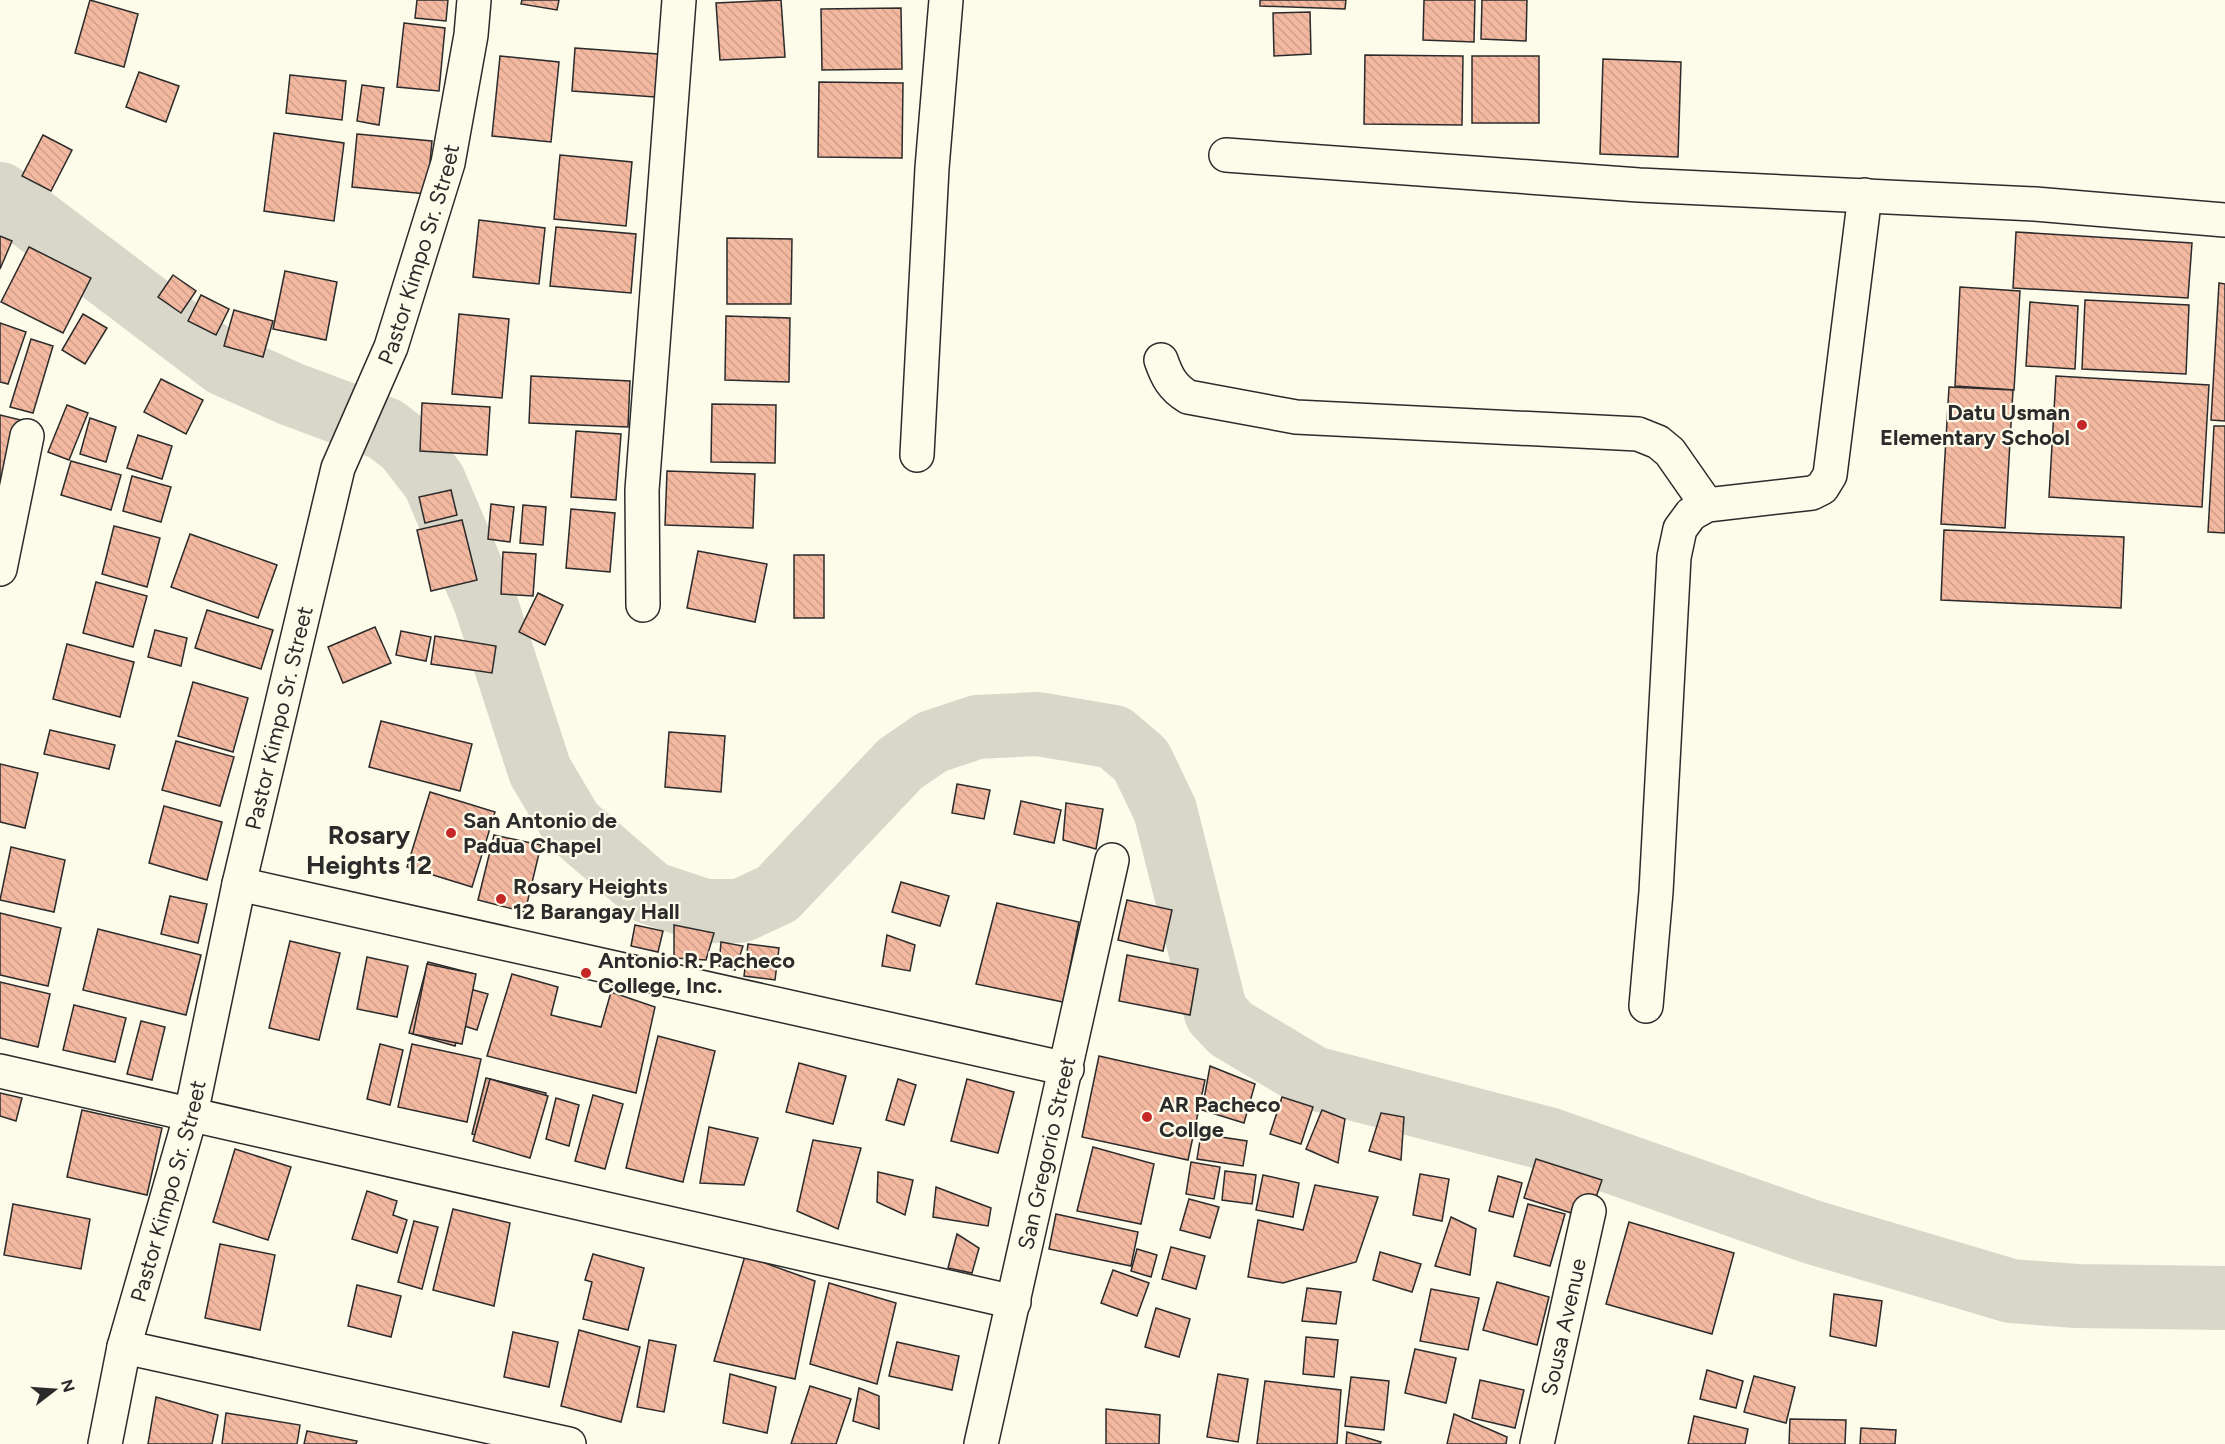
<svg xmlns="http://www.w3.org/2000/svg" width="2225" height="1444" font-family="Figtree,sans-serif">
<style>
.lines{fill:none;stroke-linecap:round;stroke-linejoin:round}
.river{stroke:#d8d7c9;stroke-width:64}
.building{fill:url(#building-back-hatch);stroke:#2b2b2b;stroke-width:1.5}
.minor-casing{stroke:#2b2b2b;stroke-width:36}
.minor{stroke:#fdfbea;stroke-width:33}
.poi-dot{fill:#c62828;stroke:#fdfbea;stroke-width:2}
.labels{text-anchor:middle;dominant-baseline:central;stroke-width:4.5;stroke-linejoin:round;paint-order:stroke}
.street-label{font-size:22px;fill:#2b2b2b;stroke:#fdfbea}
.poi-label{font-size:22px;font-weight:bold;fill:#2b2b2b;stroke:#fdfbea;text-anchor:start}
.quarter-label{font-size:26px;font-weight:bold;fill:#2b2b2b;stroke:#fdfbea}
</style>
<defs>
<pattern id="building-back-hatch" width="6" height="6" patternUnits="userSpaceOnUse" patternTransform="scale(1.5)"><rect width="6" height="6" fill="#f2b8a0"/><path d="M-1 5l2 2M0 0l6 6M5-1l2 2" fill="none" stroke="#d09e8a"/></pattern>
</defs>
<rect width="100%" height="100%" fill="#fdfbea"/>
<g class="lines">
<polyline class="river" points="0,194 224,364 291,394 385,429 406,445 434,481 485,601 540,771 572,825 651,893 705,911 740,911 777,894 900,764 932,742 977,727 1038,724 1114,737 1141,760 1165,810 1216,1013 1231,1029 1313,1078 1548,1139 1812,1232 2011,1291 2076,1296 2225,1298"/>
</g>
<g class="building">
<polygon points="90,0 138,14 124,67 75,53"/>
<polygon points="417,0 448,0 446,21 415,18"/>
<polygon points="522,0 559,0 557,10 521,4"/>
<polygon points="781,0 785,57 720,60 716,3"/>
<polygon points="1260,0 1346,0 1345,9 1260,6"/>
<polygon points="1424,0 1475,0 1474,42 1423,40"/>
<polygon points="1482,0 1527,0 1526,41 1481,39"/>
<polygon points="901,8 902,69 822,70 821,9"/>
<polygon points="1310,12 1311,54 1274,56 1273,13"/>
<polygon points="404,23 445,28 439,91 397,87"/>
<polygon points="575,48 658,54 655,97 572,91"/>
<polygon points="1365,55 1463,56 1462,125 1364,124"/>
<polygon points="500,56 559,62 551,142 492,136"/>
<rect x="1472" y="56" width="67" height="67"/>
<polygon points="1603,59 1681,62 1678,157 1600,154"/>
<polygon points="139,72 179,86 166,122 126,107"/>
<polygon points="290,75 346,81 342,120 286,113"/>
<polygon points="819,82 903,83 902,158 818,157"/>
<polygon points="362,85 384,88 379,125 357,121"/>
<polygon points="274,133 344,143 334,221 264,211"/>
<polygon points="357,134 432,141 427,194 352,187"/>
<polygon points="43,135 72,150 51,191 22,176"/>
<polygon points="560,155 632,162 626,226 554,219"/>
<polygon points="479,220 545,228 539,284 473,277"/>
<polygon points="556,227 636,234 631,293 550,286"/>
<polygon points="2016,232 2192,243 2188,298 2013,288"/>
<polygon points="0,236 12,241 0,269"/>
<polygon points="727,238 792,239 791,304 727,304"/>
<polygon points="29,247 91,278 63,333 1,302"/>
<polygon points="285,271 337,282 326,340 273,329"/>
<polygon points="173,275 196,291 181,313 158,297"/>
<polygon points="2219,283 2225,284 2225,421 2211,420"/>
<polygon points="1960,287 2020,291 2014,390 1955,386"/>
<polygon points="201,295 229,309 216,335 188,321"/>
<polygon points="2085,300 2189,305 2186,374 2082,369"/>
<polygon points="2030,302 2078,306 2075,369 2026,366"/>
<polygon points="234,310 273,321 263,357 224,346"/>
<polygon points="83,314 107,328 85,364 62,350"/>
<polygon points="459,314 509,319 502,398 452,394"/>
<polygon points="726,316 790,318 789,382 725,380"/>
<polygon points="0,323 26,332 8,384 0,382"/>
<polygon points="31,339 53,346 33,413 10,407"/>
<polygon points="531,376 630,381 628,427 529,423"/>
<polygon points="2056,376 2209,385 2202,507 2049,497"/>
<polygon points="161,379 203,400 186,434 144,412"/>
<polygon points="1949,387 2013,390 2005,528 1941,524"/>
<polygon points="422,403 490,407 487,455 420,451"/>
<polygon points="712,404 776,405 775,463 711,462"/>
<polygon points="67,405 88,413 69,460 48,452"/>
<polygon points="0,415 25,421 10,483 0,481"/>
<polygon points="90,418 116,427 106,462 80,454"/>
<polygon points="2214,426 2225,426 2225,533 2208,532"/>
<polygon points="576,431 621,434 616,500 571,497"/>
<polygon points="138,435 172,446 162,479 127,468"/>
<polygon points="71,461 121,475 111,510 61,495"/>
<polygon points="667,471 755,474 753,528 665,525"/>
<polygon points="132,476 171,487 161,522 123,511"/>
<polygon points="451,490 457,515 425,523 419,497"/>
<polygon points="491,504 514,507 510,542 488,539"/>
<polygon points="523,505 546,507 543,545 520,543"/>
<polygon points="571,509 615,513 610,572 566,568"/>
<polygon points="462,520 477,580 431,591 417,530"/>
<polygon points="114,526 160,538 147,587 102,574"/>
<polygon points="1944,530 2124,537 2121,608 1941,600"/>
<polygon points="190,534 277,565 258,618 171,587"/>
<polygon points="698,551 767,564 755,622 687,608"/>
<polygon points="503,552 536,554 533,596 501,594"/>
<rect x="794" y="555" width="30" height="63"/>
<polygon points="96,582 147,596 133,647 83,633"/>
<polygon points="538,593 563,605 545,645 519,632"/>
<polygon points="207,610 273,630 261,669 195,648"/>
<polygon points="375,627 391,663 343,683 328,647"/>
<polygon points="155,630 187,638 181,666 148,657"/>
<polygon points="401,631 431,637 426,661 396,655"/>
<polygon points="435,636 496,646 492,673 431,664"/>
<polygon points="67,644 134,662 120,717 53,699"/>
<polygon points="193,682 248,698 233,752 178,736"/>
<polygon points="381,721 472,744 460,791 369,767"/>
<polygon points="50,730 115,745 109,769 44,754"/>
<polygon points="669,732 725,736 721,792 665,787"/>
<polygon points="176,741 234,757 220,806 162,790"/>
<polygon points="0,764 38,773 25,828 0,822"/>
<polygon points="957,784 990,790 984,819 952,813"/>
<polygon points="430,792 495,812 472,887 407,867"/>
<polygon points="1021,801 1061,810 1054,843 1014,834"/>
<polygon points="1066,803 1103,809 1096,849 1063,840"/>
<polygon points="164,806 222,822 207,880 149,863"/>
<polygon points="494,835 541,845 525,912 478,900"/>
<polygon points="11,847 65,860 54,912 0,900"/>
<polygon points="901,882 949,896 940,926 892,912"/>
<polygon points="170,896 207,904 198,943 161,934"/>
<polygon points="1127,900 1172,910 1163,951 1118,940"/>
<polygon points="997,903 1079,922 1063,1002 976,984"/>
<polygon points="0,913 61,928 48,986 0,975"/>
<polygon points="635,925 663,931 658,952 631,946"/>
<polygon points="674,925 714,933 706,960 674,958"/>
<polygon points="98,929 201,955 186,1015 83,990"/>
<polygon points="887,935 915,945 910,971 882,966"/>
<polygon points="290,941 340,953 319,1040 269,1028"/>
<polygon points="721,942 743,946 735,970 719,966"/>
<polygon points="748,944 779,948 775,980 744,976"/>
<polygon points="1127,955 1198,969 1190,1015 1119,1001"/>
<polygon points="367,957 408,966 397,1017 357,1009"/>
<polygon points="428,962 475,974 470,989 488,994 477,1030 461,1025 455,1046 409,1033"/>
<polygon points="427,964 476,974 462,1044 413,1034"/>
<polygon points="512,974 558,987 551,1015 601,1027 611,992 655,1007 636,1093 487,1056"/>
<polygon points="0,982 50,994 38,1047 0,1038"/>
<polygon points="74,1005 126,1018 115,1062 63,1050"/>
<polygon points="141,1021 165,1027 152,1080 127,1074"/>
<polygon points="658,1036 715,1051 683,1182 626,1168"/>
<polygon points="380,1044 403,1050 390,1105 367,1099"/>
<polygon points="412,1044 481,1059 467,1122 398,1107"/>
<polygon points="1099,1056 1205,1080 1188,1160 1082,1137"/>
<polygon points="799,1063 846,1076 833,1124 786,1112"/>
<polygon points="1210,1066 1255,1084 1244,1123 1202,1110"/>
<polygon points="486,1078 546,1093 532,1149 472,1134"/>
<polygon points="490,1079 548,1096 530,1158 473,1141"/>
<polygon points="898,1079 916,1085 904,1125 886,1120"/>
<polygon points="967,1079 1014,1092 998,1153 951,1141"/>
<polygon points="0,1093 22,1098 16,1121 0,1116"/>
<polygon points="593,1095 623,1104 605,1169 575,1161"/>
<polygon points="1282,1097 1313,1107 1301,1144 1270,1134"/>
<polygon points="556,1098 579,1105 569,1146 546,1139"/>
<polygon points="82,1110 162,1128 147,1195 67,1177"/>
<polygon points="1322,1110 1345,1119 1338,1163 1306,1149"/>
<polygon points="1381,1113 1404,1117 1401,1160 1369,1151"/>
<polygon points="709,1127 758,1138 744,1185 700,1183"/>
<polygon points="1201,1134 1247,1141 1243,1166 1197,1159"/>
<polygon points="813,1140 861,1148 838,1229 797,1211"/>
<polygon points="1093,1147 1154,1164 1141,1224 1077,1211"/>
<polygon points="235,1149 291,1167 268,1240 213,1222"/>
<polygon points="1536,1159 1602,1180 1594,1203 1584,1217 1524,1198"/>
<polygon points="1191,1162 1220,1167 1214,1199 1186,1194"/>
<polygon points="1225,1171 1256,1175 1252,1204 1222,1200"/>
<polygon points="878,1172 913,1180 905,1215 877,1202"/>
<polygon points="1420,1174 1449,1179 1442,1221 1413,1215"/>
<polygon points="1263,1175 1299,1183 1293,1217 1256,1210"/>
<polygon points="1498,1176 1522,1183 1513,1217 1489,1211"/>
<polygon points="1315,1185 1378,1197 1356,1262 1283,1283 1248,1277 1258,1220 1303,1230"/>
<polygon points="936,1187 991,1208 988,1226 933,1217"/>
<polygon points="367,1191 397,1201 393,1215 407,1220 397,1253 352,1239"/>
<polygon points="1189,1199 1219,1207 1210,1238 1180,1230"/>
<polygon points="13,1204 90,1219 81,1269 4,1255"/>
<polygon points="1528,1204 1565,1214 1550,1266 1514,1256"/>
<polygon points="453,1209 510,1223 494,1306 433,1290"/>
<polygon points="1056,1214 1138,1232 1131,1266 1049,1249"/>
<polygon points="1451,1217 1476,1229 1470,1275 1435,1266"/>
<polygon points="414,1221 438,1227 422,1289 398,1282"/>
<polygon points="1629,1222 1734,1253 1712,1334 1606,1304"/>
<polygon points="957,1234 979,1248 972,1273 948,1268"/>
<polygon points="220,1244 275,1255 260,1330 205,1318"/>
<polygon points="1171,1247 1205,1256 1196,1289 1162,1279"/>
<polygon points="1137,1249 1157,1255 1151,1277 1131,1271"/>
<polygon points="1380,1252 1421,1264 1412,1292 1373,1280"/>
<polygon points="593,1254 644,1268 628,1330 583,1319 592,1282 585,1280"/>
<polygon points="745,1256 815,1281 795,1379 714,1361"/>
<polygon points="1113,1270 1149,1283 1137,1316 1101,1303"/>
<polygon points="1497,1282 1549,1297 1537,1345 1483,1330"/>
<polygon points="829,1283 896,1303 877,1384 810,1364"/>
<polygon points="357,1285 401,1296 391,1337 348,1326"/>
<polygon points="1307,1288 1341,1292 1336,1324 1302,1321"/>
<polygon points="1431,1289 1479,1298 1468,1350 1420,1341"/>
<polygon points="1834,1294 1882,1301 1876,1346 1830,1336"/>
<polygon points="1156,1308 1190,1319 1179,1357 1145,1347"/>
<polygon points="579,1330 640,1347 621,1422 561,1406"/>
<polygon points="513,1332 558,1342 549,1387 504,1377"/>
<polygon points="1306,1337 1338,1340 1334,1377 1303,1374"/>
<polygon points="649,1340 676,1345 664,1412 637,1407"/>
<polygon points="897,1342 959,1356 952,1390 889,1376"/>
<polygon points="1415,1349 1456,1358 1446,1403 1405,1393"/>
<polygon points="1707,1370 1743,1381 1736,1408 1700,1399"/>
<polygon points="730,1374 776,1387 767,1433 723,1423"/>
<polygon points="1218,1374 1248,1379 1238,1442 1207,1437"/>
<polygon points="1754,1376 1795,1387 1786,1423 1744,1412"/>
<polygon points="1351,1377 1389,1381 1384,1430 1345,1426"/>
<polygon points="1480,1380 1524,1390 1515,1428 1472,1418"/>
<polygon points="1265,1381 1341,1390 1337,1444 1257,1444"/>
<polygon points="810,1386 851,1399 836,1444 791,1444"/>
<polygon points="859,1388 879,1396 879,1429 853,1421"/>
<polygon points="156,1397 218,1415 212,1444 148,1444"/>
<polygon points="1106,1409 1160,1415 1159,1444 1106,1444"/>
<polygon points="226,1413 300,1425 297,1444 222,1444"/>
<polygon points="1454,1414 1507,1437 1506,1444 1447,1444"/>
<polygon points="1694,1416 1748,1429 1745,1444 1688,1444"/>
<polygon points="1790,1419 1846,1420 1845,1444 1789,1444"/>
<polygon points="1861,1428 1896,1430 1895,1444 1860,1444"/>
<polygon points="307,1431 357,1441 356,1444 304,1444"/>
<polygon points="1347,1432 1381,1442 1380,1444 1346,1444"/>
</g>
<g class="lines">
<defs>
<g id="minor">
<polyline points="1226,155 1639,185 2035,204 2225,220"/>
<path d="M 1161,360 C 1167,377 1172,387 1188,397 L 1296,417 L 1638,434 L 1658,442 L 1670,452 L 1707,505"/>
<polyline points="917,455 932,168 946,0"/>
<polyline points="0,569 27,436"/>
<polyline points="643,605 642,490 679,0"/>
<polyline points="239,884 1067,1069"/>
<polyline points="1646,1006 1656,892 1674,557 1680,529 1691,514 1707,505 1812,493 1822,488 1830,475 1865,195"/>
<polyline points="0,1071 1014,1302"/>
<polyline points="124,1347 569,1444"/>
<path id="s1" d="M 105,1444 L 124,1347 L 191,1114 L 239,884 L 338,468 L 391,347 L 448,163 L 471,35 L 474,0"/>
<path id="s2" d="M 981,1444 L 1112,860"/>
<path id="s3" d="M 1537,1444 L 1589,1211"/>
</g>
</defs>
<use href="#minor" class="minor-casing"/>
<use href="#minor" class="minor"/>
</g>
<g class="poi-dot">
<circle cx="2082" cy="425" r="6"/>
<circle cx="451" cy="833" r="6"/>
<circle cx="501" cy="899" r="6"/>
<circle cx="586" cy="973" r="6"/>
<circle cx="1147" cy="1117" r="6"/>
</g>
<g class="labels">
<g class="street-label">
<text stroke="none"><textPath href="#s1" startOffset="1233">Pastor Kimpo Sr. Street</textPath></text>
<text stroke="none"><textPath href="#s1" startOffset="747">Pastor Kimpo Sr. Street</textPath></text>
<text stroke="none"><textPath href="#s2" startOffset="298">San Gregorio Street</textPath></text>
<text stroke="none"><textPath href="#s1" startOffset="261">Pastor Kimpo Sr. Street</textPath></text>
<text stroke="none"><textPath href="#s3" startOffset="120">Sousa Avenue</textPath></text>
</g>
<g class="poi-label">
<text x="2070" y="412" text-anchor="end">Datu Usman<tspan x="2070" dy="25">Elementary School</tspan></text>
<text x="463" y="820">San Antonio de<tspan x="463" dy="25">Padua Chapel</tspan></text>
<text x="513" y="886">Rosary Heights<tspan x="513" dy="25">12 Barangay Hall</tspan></text>
<text x="598" y="960">Antonio R. Pacheco<tspan x="598" dy="25">College, Inc.</tspan></text>
<text x="1159" y="1104">AR Pacheco<tspan x="1159" dy="25">Collge</tspan></text>
</g>
<g class="quarter-label">
<text x="369" y="835">Rosary<tspan x="369" dy="30">Heights 12</tspan></text>
</g>
</g>
<g transform="translate(54 1390) rotate(73)" stroke="#fdfbea" stroke-width="4.5" paint-order="stroke">
<path d="M0-4.5L10 22L0 15L-10 22Z" fill="#2b2b2b"/>
<text y="-9" font-size="16" font-weight="bold" text-anchor="middle" fill="#2b2b2b">N</text>
</g>
</svg>
